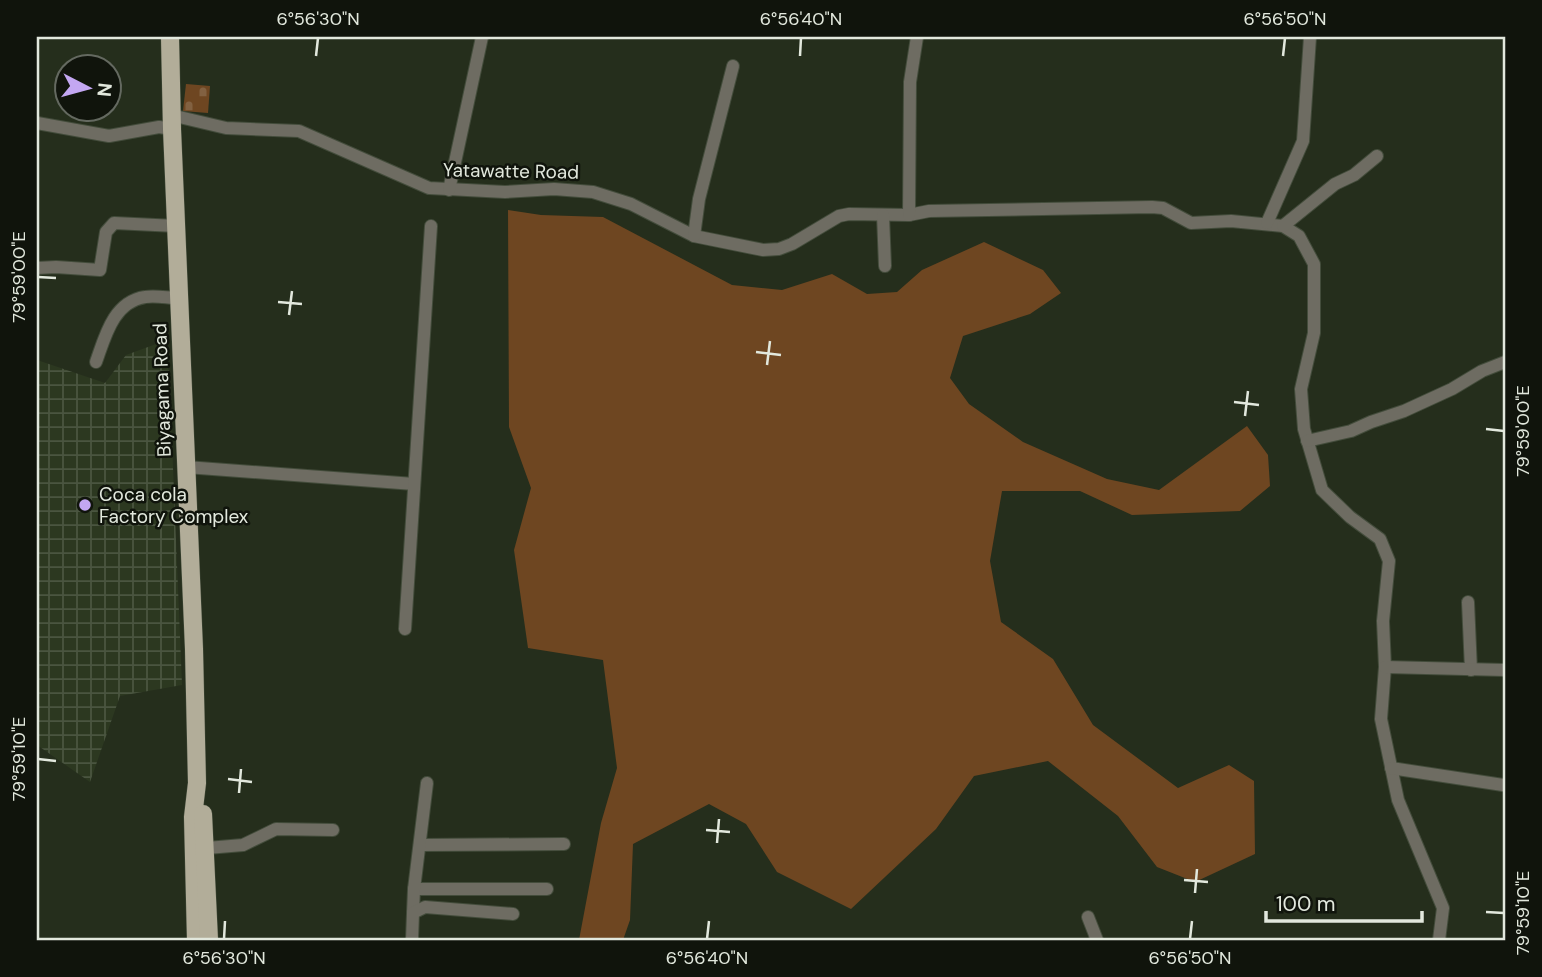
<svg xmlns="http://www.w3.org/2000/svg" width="1542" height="977" font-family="'DM Sans',sans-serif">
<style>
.industrial{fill:url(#industrial-grid)}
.green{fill:#6e4621}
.cemetery{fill:url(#cemetery-stones)}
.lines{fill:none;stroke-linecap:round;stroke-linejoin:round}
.street-casing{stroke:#434c3b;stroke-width:14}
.primary-casing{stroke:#434c3b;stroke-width:19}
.street{stroke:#6e6c62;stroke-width:12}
.primary{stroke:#b2ad99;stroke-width:18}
.ticks{fill:none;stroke:#e2e8dd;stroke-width:2.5}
.poi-dot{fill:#c3a7f2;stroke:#10140c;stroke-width:2.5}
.labels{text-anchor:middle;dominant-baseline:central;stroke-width:5;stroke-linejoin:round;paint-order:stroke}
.street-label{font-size:19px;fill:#e2e8dd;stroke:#10140c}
.poi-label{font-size:19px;fill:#e2e8dd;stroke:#10140c;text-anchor:start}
.neatline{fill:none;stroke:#e2e8dd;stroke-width:2.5}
.ticks-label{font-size:18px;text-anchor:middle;fill:#e2e8dd}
</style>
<defs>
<pattern id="industrial-grid" width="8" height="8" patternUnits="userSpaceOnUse" patternTransform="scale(1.75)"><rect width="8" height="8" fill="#2c3820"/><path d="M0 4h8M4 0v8" fill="none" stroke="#4a5540"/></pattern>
<pattern id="cemetery-stones" width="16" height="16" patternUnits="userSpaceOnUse" patternTransform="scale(1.75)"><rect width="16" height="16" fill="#6e4621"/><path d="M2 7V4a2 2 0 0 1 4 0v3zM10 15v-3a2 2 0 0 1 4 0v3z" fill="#826141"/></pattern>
</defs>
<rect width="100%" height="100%" fill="#252e1c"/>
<polygon class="industrial" points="159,343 169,371 182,685 120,696 90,782 37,745 37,360 105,383 126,355"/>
<polygon class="green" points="508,210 541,215 603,217 732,285 782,290 832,274 867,294 897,292 922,270 984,242 1043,270 1061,293 1030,314 963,336 950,378 969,404 1023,442 1107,479 1159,490 1247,426 1268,455 1270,486 1240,511 1132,515 1080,491 1002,491 990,561 1001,622 1053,659 1093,725 1178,788 1229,765 1254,781 1255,854 1195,882 1157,867 1118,816 1048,761 974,776 936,829 851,909 777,872 746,824 709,804 633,844 630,920 623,940 579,940 601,823 617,768 603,660 528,648 514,550 531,488 509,427"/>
<polygon class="cemetery" points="186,84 210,86 208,113 183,111"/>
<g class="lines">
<defs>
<g id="street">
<polyline points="171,115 226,128 299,131 429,188 505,192 554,189 593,192 631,204 694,236 763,250 779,249 792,244 839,216 849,214 909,215 929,211 1152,207 1163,208 1191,223 1231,221 1283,226 1299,236 1314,264 1314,333 1301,389 1304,429 1322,490 1350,517 1380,539 1389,561 1383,621 1385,667 1381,719 1398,800 1443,908 1439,940"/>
<polyline points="37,123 109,136 159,127 172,129"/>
<polyline points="449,190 482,37"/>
<polyline points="883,215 885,266"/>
<polyline points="909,215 910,82 917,37"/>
<polyline points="1267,223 1303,141 1310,37"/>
<polyline points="1283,226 1335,184 1354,175 1377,156"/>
<polyline points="694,236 699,199 733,66"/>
<polyline points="37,268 56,267 100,270 106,232 114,223 176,226"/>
<path d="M 96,362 C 105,337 113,302 145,297 C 155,295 168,298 179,298"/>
<polyline points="1307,441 1351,431 1371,422 1404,411 1452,389 1482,371 1505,362"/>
<polyline points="186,467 414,484"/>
<polyline points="1468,602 1471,670"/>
<polyline points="405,629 431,226"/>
<polyline points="1385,667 1505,670"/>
<polyline points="1391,768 1503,785"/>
<polyline points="420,845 564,844"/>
<polyline points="207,848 243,845 276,829 333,830"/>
<polyline points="414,889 547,889"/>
<polyline points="413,913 414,889 427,783"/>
<polyline points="1088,917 1097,940"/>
<polyline points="412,940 413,913 425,907 513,914"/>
</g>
<g id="primary">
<polyline points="170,37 172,129 194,649 197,783 193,817 196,940"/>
<polyline points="203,814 209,940"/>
</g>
</defs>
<use href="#street" class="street-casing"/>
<use href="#primary" class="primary-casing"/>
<use href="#street" class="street"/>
<use href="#primary" class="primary"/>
</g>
<path class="ticks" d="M 316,56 L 318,38M 800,56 L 801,38M 1283,56 L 1285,38M 38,277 L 56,278M 278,302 L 302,304M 289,315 L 292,291M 756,352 L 781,355M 767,365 L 770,341M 1234,402 L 1259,405M 1245,416 L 1248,391M 1486,429 L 1504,431M 38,759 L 56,761M 228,779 L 252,782M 239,793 L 241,769M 706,830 L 730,832M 717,843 L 719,819M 1184,880 L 1208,882M 1195,893 L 1197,869M 1486,912 L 1504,913M 224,939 L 225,921M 707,939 L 709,921M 1190,939 L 1192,921"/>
<circle class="poi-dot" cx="85" cy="505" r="7"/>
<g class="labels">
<g class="street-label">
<text transform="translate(511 171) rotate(1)">Yatawatte Road</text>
<text transform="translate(162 390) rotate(-92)">Biyagama Road</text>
</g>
<g class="poi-label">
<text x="99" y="494">Coca cola<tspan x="99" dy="22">Factory Complex</tspan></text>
</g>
</g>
<rect width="1542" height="977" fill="none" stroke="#10140c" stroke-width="77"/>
<g transform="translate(88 88) rotate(96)"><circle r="33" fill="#10140c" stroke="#646960" stroke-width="2"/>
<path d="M0-5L12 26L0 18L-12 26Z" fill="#c3a7f2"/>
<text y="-10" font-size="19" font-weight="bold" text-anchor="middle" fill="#e2e8dd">N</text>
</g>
<path d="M1266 911v10h156v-10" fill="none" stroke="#e2e8dd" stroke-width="3.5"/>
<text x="1276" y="911" font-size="21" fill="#e2e8dd" stroke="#10140c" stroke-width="5" paint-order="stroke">100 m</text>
<rect x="38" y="38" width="1466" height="901" class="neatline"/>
<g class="ticks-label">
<text x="318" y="25">6°56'30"N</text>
<text x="801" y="25">6°56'40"N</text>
<text x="1285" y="25">6°56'50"N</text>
<text transform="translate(19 277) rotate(-90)" y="6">79°59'00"E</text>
<text transform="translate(1523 431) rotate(-90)" y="6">79°59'00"E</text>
<text transform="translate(19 759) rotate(-90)" y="6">79°59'10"E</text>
<text transform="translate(1523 913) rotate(-90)" y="6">79°59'10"E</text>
<text x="224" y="964">6°56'30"N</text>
<text x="707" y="964">6°56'40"N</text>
<text x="1190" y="964">6°56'50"N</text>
</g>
</svg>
